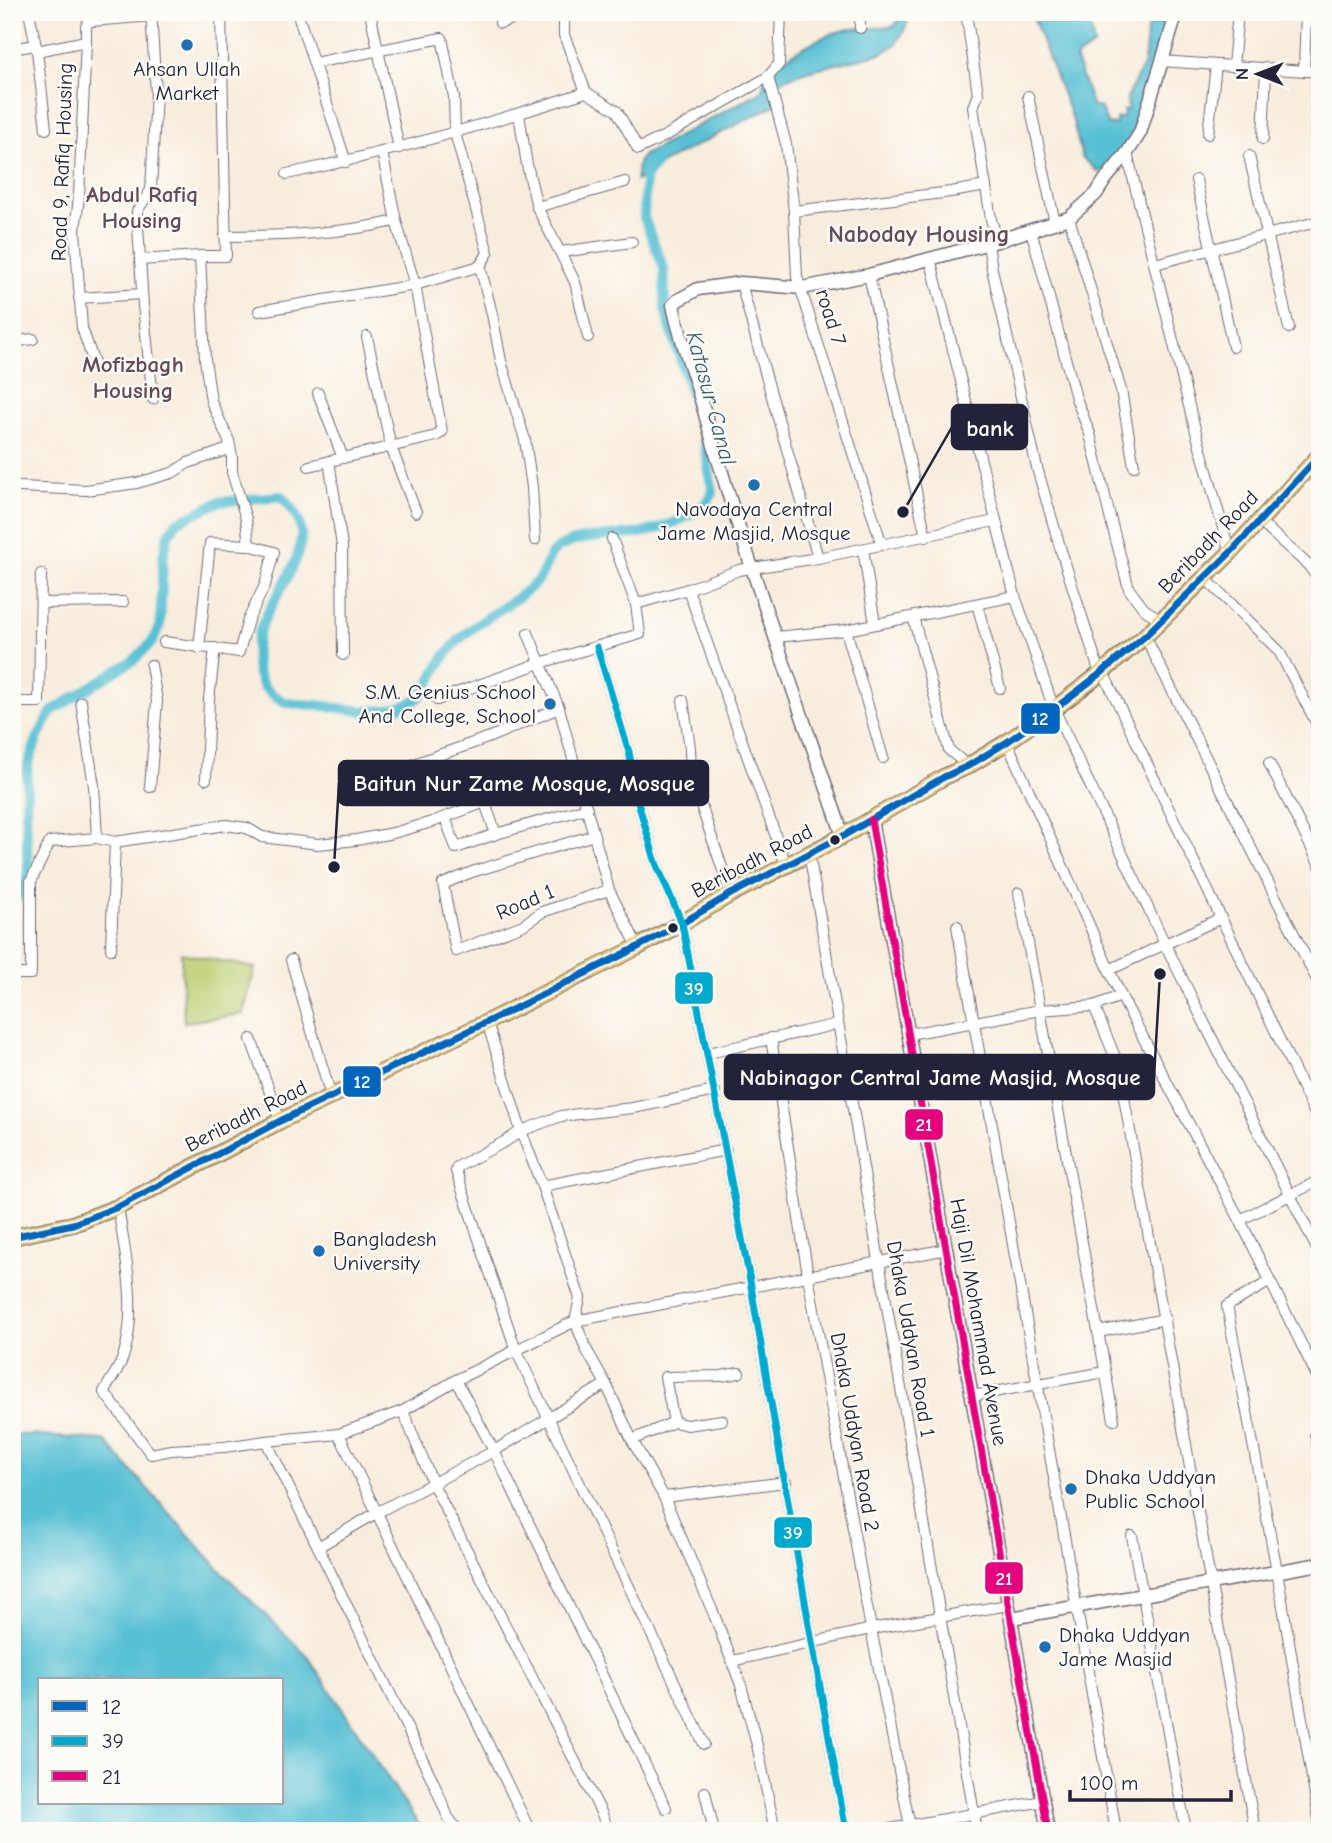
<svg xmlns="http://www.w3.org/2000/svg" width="1332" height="1843" font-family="'Comic Neue',sans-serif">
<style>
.green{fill:#bcce71;stroke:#6f7856;stroke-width:2}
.water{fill:#57c0d4;stroke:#3c7188;stroke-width:2;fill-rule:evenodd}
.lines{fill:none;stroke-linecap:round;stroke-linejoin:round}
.canal{stroke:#57c0d4;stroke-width:10}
.minor-casing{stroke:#6d6974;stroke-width:12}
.tertiary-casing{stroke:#6d6974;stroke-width:15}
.trunk-casing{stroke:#6d6974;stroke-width:18}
.minor{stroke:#fff;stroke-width:10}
.tertiary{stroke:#fff;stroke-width:12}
.trunk{stroke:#eec569;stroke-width:16}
.bus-1-casing{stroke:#fdfcf7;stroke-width:12}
.bus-2-casing{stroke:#fdfcf7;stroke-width:12}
.bus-3-casing{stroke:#fdfcf7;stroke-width:12}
.bus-1{stroke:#0065bd;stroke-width:7}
.bus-2{stroke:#00a9ce;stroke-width:7}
.bus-3{stroke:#e5007d;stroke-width:7}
.poi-dot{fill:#1f6fb2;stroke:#fdfcf7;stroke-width:2.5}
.bus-dot{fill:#22223b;stroke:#fdfcf7;stroke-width:2.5}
.labels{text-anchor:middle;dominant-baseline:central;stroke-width:5;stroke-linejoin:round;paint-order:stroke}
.poi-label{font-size:21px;fill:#22223b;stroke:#fdfcf7;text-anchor:start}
.street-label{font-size:21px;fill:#22223b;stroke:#fdfcf7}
.neighbourhood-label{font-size:23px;font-weight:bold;fill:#674956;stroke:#fdfcf7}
.water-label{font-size:23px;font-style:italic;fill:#376178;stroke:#fdfcf7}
.quarter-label{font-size:24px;font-weight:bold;fill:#674956;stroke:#fdfcf7}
.leader{fill:none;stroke:#22223b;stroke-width:2.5}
.callout-dot{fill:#22223b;stroke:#fdfcf7;stroke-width:2.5}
.callout{fill:#22223b;stroke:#22223b;stroke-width:2.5}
.callout-label{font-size:23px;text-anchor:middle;font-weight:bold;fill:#fff}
.line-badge{stroke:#fdfcf7;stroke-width:2.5}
.badge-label{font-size:19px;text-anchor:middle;font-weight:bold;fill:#fff}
</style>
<rect width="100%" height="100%" fill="#fdfcf7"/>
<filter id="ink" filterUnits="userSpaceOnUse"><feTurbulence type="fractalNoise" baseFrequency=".0143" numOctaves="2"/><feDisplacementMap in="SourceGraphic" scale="14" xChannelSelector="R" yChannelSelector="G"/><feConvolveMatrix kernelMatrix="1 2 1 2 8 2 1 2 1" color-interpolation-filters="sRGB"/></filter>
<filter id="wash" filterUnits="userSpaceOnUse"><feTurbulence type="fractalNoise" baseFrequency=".00686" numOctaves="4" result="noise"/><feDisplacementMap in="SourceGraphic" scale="28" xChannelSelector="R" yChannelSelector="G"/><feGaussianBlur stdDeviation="1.57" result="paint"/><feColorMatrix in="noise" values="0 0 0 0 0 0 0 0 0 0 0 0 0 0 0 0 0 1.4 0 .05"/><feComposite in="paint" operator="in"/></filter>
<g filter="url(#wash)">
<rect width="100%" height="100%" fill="#f8eddd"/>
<polygon class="green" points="181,953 255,968 243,1014 184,1022"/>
<g class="water">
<path d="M 899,12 L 911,12 L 904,31 L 895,45 L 882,53 L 807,71 L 776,82 L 779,103 L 666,161 L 636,181 L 638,163 L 644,155 L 762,91 L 766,70 C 791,55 817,36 845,30 C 861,26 878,30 895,26 L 898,20 Z"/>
<path d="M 1031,12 L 1087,12 L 1094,45 L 1078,56 L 1076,60 L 1093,107 L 1100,107 L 1108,125 L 1116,124 L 1116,118 L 1123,118 L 1124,110 L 1128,110 L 1127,97 L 1144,64 L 1148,23 L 1160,23 L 1162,12 L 1173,12 C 1163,47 1135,162 1098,172 L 1082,157 L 1073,121 Z"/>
<path d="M 12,1434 L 104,1440 L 220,1570 L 308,1657 L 423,1831 L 12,1831 ZM 40,1680 L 282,1680 L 282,1803 L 40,1803 Z"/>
</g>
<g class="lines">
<path class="canal" d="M 12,904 L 18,897 L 28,873 L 26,812 L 27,780 L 28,765 L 37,739 L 52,711 L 134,660 L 153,641 L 160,625 L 163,558 L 168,535 L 177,522 L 219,502 L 281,496 C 292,507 303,521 301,538 C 299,569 270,601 260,630 C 253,649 253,681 271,693 C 275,696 281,700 285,702 C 294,705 307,704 317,705 C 336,707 356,712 375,711 C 388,711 405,707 416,700 C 428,691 432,678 439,665 C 444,657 452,647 459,640 C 483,616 516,604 539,579 C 546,570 547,554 558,548 C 580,535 607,537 631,534 C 649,533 665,527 682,519 C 695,513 706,506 713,493 L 702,429 L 665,309 L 664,268 L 644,218 L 645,178 L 658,161"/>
</g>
</g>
<g filter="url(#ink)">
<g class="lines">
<defs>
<g id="minor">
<polyline points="29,12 37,51 46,129"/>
<polyline points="151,12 156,93 151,190 137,211 143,305 153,399"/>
<polyline points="297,12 346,162"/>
<polyline points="370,12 399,148"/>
<polyline points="564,12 564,35 586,92"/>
<polyline points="966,12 978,94 973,107 991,219 997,241"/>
<polyline points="500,23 534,12"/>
<polyline points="860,28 860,12"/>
<polyline points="86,41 79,196 75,231 82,328 95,366"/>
<polyline points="12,49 35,45"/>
<polyline points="37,51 86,41 86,26 88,22 91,21 152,16"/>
<polyline points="1161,61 1320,72"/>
<polyline points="314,63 442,38 454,97 455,133 488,253 480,266 492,314 501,361 525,440 532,487 535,540"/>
<polyline points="1233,66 1238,12"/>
<polyline points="1304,71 1306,12"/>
<polyline points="768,77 786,144 794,211 797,277 882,545"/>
<polyline points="1028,96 1055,223"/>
<polyline points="519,114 527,165 537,207 575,282 588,337"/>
<polyline points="1208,134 1216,65"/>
<polyline points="1263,139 1266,69"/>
<polyline points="1127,153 1191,414 1230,553"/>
<polyline points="1249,156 1289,328"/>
<path d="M 287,174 C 388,153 488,124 586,92 L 617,111 L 638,149 L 665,136 L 768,77 L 779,64 L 781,12"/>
<polyline points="1196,180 1233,347"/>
<polyline points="537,207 625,182"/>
<polyline points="794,211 951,192 986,186"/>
<polyline points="1069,218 1121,390 1134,466"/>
<polyline points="1031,230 1076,398 1090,434 1111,521 1129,589 1144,609 1161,620"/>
<path d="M 225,236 C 284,236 339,234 396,221"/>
<polyline points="988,244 992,269 1037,468 1060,547 1100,674"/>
<polyline points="561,252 632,242"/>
<polyline points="930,258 1015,596 1054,709 1165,944 1320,1255"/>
<polyline points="140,260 200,256"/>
<polyline points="1155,264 1320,221"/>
<polyline points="869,275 926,537"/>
<polyline points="741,283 766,376 818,558"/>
<polyline points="79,298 142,294"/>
<polyline points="259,311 415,285 480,266"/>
<polyline points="367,337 391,447 416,512"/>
<polyline points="12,342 33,339"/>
<polyline points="318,393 343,458"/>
<polyline points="329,461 342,546 343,655"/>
<polyline points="309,466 436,436 442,432 415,285 396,221 382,152"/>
<polyline points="20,487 86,490 137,483 172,473 188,463 229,449"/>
<polyline points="1259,521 1308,565 1320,581"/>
<polyline points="612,539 636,604"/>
<polyline points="863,549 875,624"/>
<polyline points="1205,578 1279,651 1320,730"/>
<polyline points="688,589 786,865"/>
<polyline points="41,603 123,602"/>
<polyline points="977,604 1000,688"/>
<polyline points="913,617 949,750 968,766"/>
<polyline points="846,630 883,758"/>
<polyline points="528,633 559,708 609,890 638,947"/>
<polyline points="1145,636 1320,986"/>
<polyline points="776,637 846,630 1015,596"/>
<polyline points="164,642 239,652 248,620 265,585 274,552 249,545 246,519 232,472 232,457 229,441 211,401 205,359 200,256 226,256 221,12"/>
<polyline points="597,647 629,752 639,806 656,863 682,923 751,1286 812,1642 846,1831"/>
<polyline points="199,648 210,543 249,545"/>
<polyline points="1103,672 1320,1124"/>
<polyline points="437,700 540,663 640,634 636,604 688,589 739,570 818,558 995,521"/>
<polyline points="683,700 690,748 691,776 731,894"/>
<polyline points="12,702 39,702 41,574"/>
<polyline points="81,702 94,786 97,838 115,842 226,825 247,828 262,837 318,844 356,840 393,833 432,822 576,768"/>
<polyline points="1007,742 1121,996 1240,1220 1320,1382"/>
<polyline points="1269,763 1320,865"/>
<polyline points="414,764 490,737 559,708"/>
<polyline points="206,779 209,699 215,648"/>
<polyline points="150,787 157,701 151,665"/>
<polyline points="485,803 496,834 587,808"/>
<polyline points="445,817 456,848 496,834"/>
<polyline points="594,835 472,872 443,884 456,951 523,925 542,912 609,890"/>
<polyline points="809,853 977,1831"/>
<polyline points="1019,893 1114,1420"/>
<polyline points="957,926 1116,1831"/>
<polyline points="111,949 115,842"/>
<polyline points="291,960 331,1096"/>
<polyline points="1109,970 1221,918"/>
<polyline points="12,974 31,974 31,881 50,842 97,838"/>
<polyline points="1094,1006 1118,1064 1255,1831"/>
<polyline points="487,1022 521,1131 542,1186 580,1298 575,1321 586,1349 606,1384 632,1440 664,1497 715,1617 741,1685 758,1749 775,1831"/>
<polyline points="909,1034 1040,1010 1094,1006 1121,996"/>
<polyline points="771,1038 808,1276 871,1629 911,1831"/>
<polyline points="251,1039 280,1121"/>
<polyline points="708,1053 838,1024"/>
<polyline points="850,1095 918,1085"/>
<polyline points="542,1186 726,1150"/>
<path d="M 118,1207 C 125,1254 138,1307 124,1354 C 121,1367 110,1380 104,1392 L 151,1454 L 171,1450 L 224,1447 L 266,1441"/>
<polyline points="1240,1220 1320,1180"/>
<polyline points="1269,1282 1227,1306 1277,1571 1320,1825"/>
<polyline points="1098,1332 1165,1319"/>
<polyline points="456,1380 494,1451 666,1808"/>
<polyline points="972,1396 1105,1372"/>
<polyline points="403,1411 433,1484 602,1814 608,1831"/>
<polyline points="674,1422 665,1377 721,1376 739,1373"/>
<polyline points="339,1434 530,1831"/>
<polyline points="1315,1434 1320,1454"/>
<polyline points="632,1440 674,1422 687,1425 722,1420"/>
<polyline points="664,1497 786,1482"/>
<polyline points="1132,1536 1186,1831"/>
<polyline points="318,1547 378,1512 494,1451 606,1384"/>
<polyline points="732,1661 871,1629 1008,1605"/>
<polyline points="704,1744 516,1350 456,1171 457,1167 506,1141 521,1131 561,1116 633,1108 715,1091"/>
<polyline points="705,1792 714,1831"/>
<polyline points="458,1831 448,1817 433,1781 266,1441 339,1434 403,1411 456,1380 575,1321 947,1249"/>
<polyline points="879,1831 1043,1801"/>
</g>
<g id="tertiary">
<polyline points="871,820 1048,1831"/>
<path d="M 843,836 C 795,693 743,552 703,407 C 694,373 680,340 673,305 L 678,300 L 698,289 L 741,283 L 802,288 L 869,275 L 997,241 L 1069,218 L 1096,194 L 1105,180 L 1127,153 L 1140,133 L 1177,12"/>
<polyline points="1011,1618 1320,1564"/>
</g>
<polyline id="trunk" points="12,1237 73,1224 118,1207 280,1121 487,1022 638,947 682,923 731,894 843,836 944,777 968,766 1007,742 1054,709 1100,674 1145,636 1230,553 1320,455"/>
</defs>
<use href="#minor" class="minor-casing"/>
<use href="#tertiary" class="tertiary-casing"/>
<use href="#trunk" class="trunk-casing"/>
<use href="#minor" class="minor"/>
<use href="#tertiary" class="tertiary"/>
<use href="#trunk" class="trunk"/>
<defs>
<polyline id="bus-1" points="12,1237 73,1224 118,1207 280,1121 487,1022 638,947 682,923 731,894 843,836 944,777 968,766 1007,742 1054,709 1100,674 1145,636 1230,553 1320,455"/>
<polyline id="bus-2" points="597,647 629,752 639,806 656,863 682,923 751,1286 812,1642 846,1831"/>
<polyline id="bus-3" points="871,820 1048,1831"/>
</defs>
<use href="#bus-1" class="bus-1-casing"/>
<use href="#bus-2" class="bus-2-casing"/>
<use href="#bus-3" class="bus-3-casing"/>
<use href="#bus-1" class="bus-1"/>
<use href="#bus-2" class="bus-2"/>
<use href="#bus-3" class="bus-3"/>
</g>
</g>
<g class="poi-dot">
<circle cx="187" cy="45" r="7"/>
<circle cx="754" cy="485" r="7"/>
<circle cx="550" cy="704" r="7"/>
<circle cx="319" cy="1251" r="7"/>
<circle cx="1071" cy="1489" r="7"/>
<circle cx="1045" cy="1647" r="7"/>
</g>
<g class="bus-dot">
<circle cx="835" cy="840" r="6"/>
<circle cx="673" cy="928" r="6"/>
</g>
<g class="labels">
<g class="poi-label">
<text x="187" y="69" text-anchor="middle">Ahsan Ullah<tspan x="187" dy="24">Market</tspan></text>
<text x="754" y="509" text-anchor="middle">Navodaya Central<tspan x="754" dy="24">Jame Masjid, Mosque</tspan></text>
<text x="536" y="692" text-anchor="end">S.M. Genius School<tspan x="536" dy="24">And College, School</tspan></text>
<text x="333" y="1239">Bangladesh<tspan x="333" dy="24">University</tspan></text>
<text x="1085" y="1477">Dhaka Uddyan<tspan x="1085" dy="24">Public School</tspan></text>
<text x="1059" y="1635">Dhaka Uddyan<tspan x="1059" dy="24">Jame Masjid</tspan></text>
</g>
<g class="street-label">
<text transform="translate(62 162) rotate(-88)">Road 9, Rafiq Housing</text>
<text transform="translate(831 317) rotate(72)">road 7</text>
<text transform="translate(1208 542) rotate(-46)">Beribadh Road</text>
<text transform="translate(752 861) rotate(-28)">Beribadh Road</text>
<text transform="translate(525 902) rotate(-23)">Road 1</text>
<text transform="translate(246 1116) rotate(-27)">Beribadh Road</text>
<text transform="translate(979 1322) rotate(80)">Haji Dil Mohammad Avenue</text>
<text transform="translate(911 1339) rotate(80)">Dhaka Uddyan Road 1</text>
<text transform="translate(855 1432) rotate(80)">Dhaka Uddyan Road 2</text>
</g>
<g class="neighbourhood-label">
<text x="142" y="194">Abdul Rafiq<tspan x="142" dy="26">Housing</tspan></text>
<text x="133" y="364">Mofizbagh<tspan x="133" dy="26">Housing</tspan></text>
</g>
<g class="water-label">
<text transform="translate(711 398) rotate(75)">Katasur Canal</text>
</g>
<g class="quarter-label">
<text x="919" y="234">Naboday Housing</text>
</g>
</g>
<path class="leader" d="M903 512L952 427M334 867L339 783M1160 974L1154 1077"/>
<g class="callout-dot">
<circle cx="903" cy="512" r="7"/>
<circle cx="334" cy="867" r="7"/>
<circle cx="1160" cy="974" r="7"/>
</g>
<g class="callout">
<rect x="952" y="405" width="75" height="44" rx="7"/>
<rect x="339" y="761" width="369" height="44" rx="7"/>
<rect x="725" y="1055" width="429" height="44" rx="7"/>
</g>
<g class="callout-label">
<text x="990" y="436">bank</text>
<text x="524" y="791">Baitun Nur Zame Mosque, Mosque</text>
<text x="940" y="1085">Nabinagor Central Jame Masjid, Mosque</text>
</g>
<g class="line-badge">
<rect x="1020" y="702" width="41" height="33" rx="7" fill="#0065bd"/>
<rect x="674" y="971" width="40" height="34" rx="7" fill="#00a9ce"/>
<rect x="342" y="1065" width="40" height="33" rx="7" fill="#0065bd"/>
<rect x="904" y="1108" width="40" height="33" rx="7" fill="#e5007d"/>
<rect x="773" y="1516" width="40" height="33" rx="7" fill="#00a9ce"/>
<rect x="984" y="1561" width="40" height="34" rx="7" fill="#e5007d"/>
</g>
<g class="badge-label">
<text x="1040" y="725">12</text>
<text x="694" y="995">39</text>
<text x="362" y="1088">12</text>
<text x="924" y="1131">21</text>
<text x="793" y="1539">39</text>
<text x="1004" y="1585">21</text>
</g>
<rect width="1332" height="1843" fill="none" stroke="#fdfcf7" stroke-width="42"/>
<rect x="38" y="1678" width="245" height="126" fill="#fdfcf7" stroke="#a5a5ac" stroke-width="2"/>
<rect x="52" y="1701" width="35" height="10" fill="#0065bd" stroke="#a5a5ac" stroke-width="2"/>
<text x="102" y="1714" font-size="21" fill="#22223b">12</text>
<rect x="52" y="1736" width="35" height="10" fill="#00a9ce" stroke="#a5a5ac" stroke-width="2"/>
<text x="102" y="1748" font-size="21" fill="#22223b">39</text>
<rect x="52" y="1771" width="35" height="10" fill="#e5007d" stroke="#a5a5ac" stroke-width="2"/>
<text x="102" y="1784" font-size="21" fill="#22223b">21</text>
<g transform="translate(1258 74) rotate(270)" stroke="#fdfcf7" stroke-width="5" paint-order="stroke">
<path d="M0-5L12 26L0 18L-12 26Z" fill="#22223b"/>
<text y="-10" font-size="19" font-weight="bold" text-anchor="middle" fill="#22223b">N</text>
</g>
<path d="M1070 1790v10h161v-10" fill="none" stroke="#22223b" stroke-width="3.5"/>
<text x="1080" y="1790" font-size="21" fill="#22223b" stroke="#fdfcf7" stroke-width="5" paint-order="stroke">100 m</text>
</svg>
